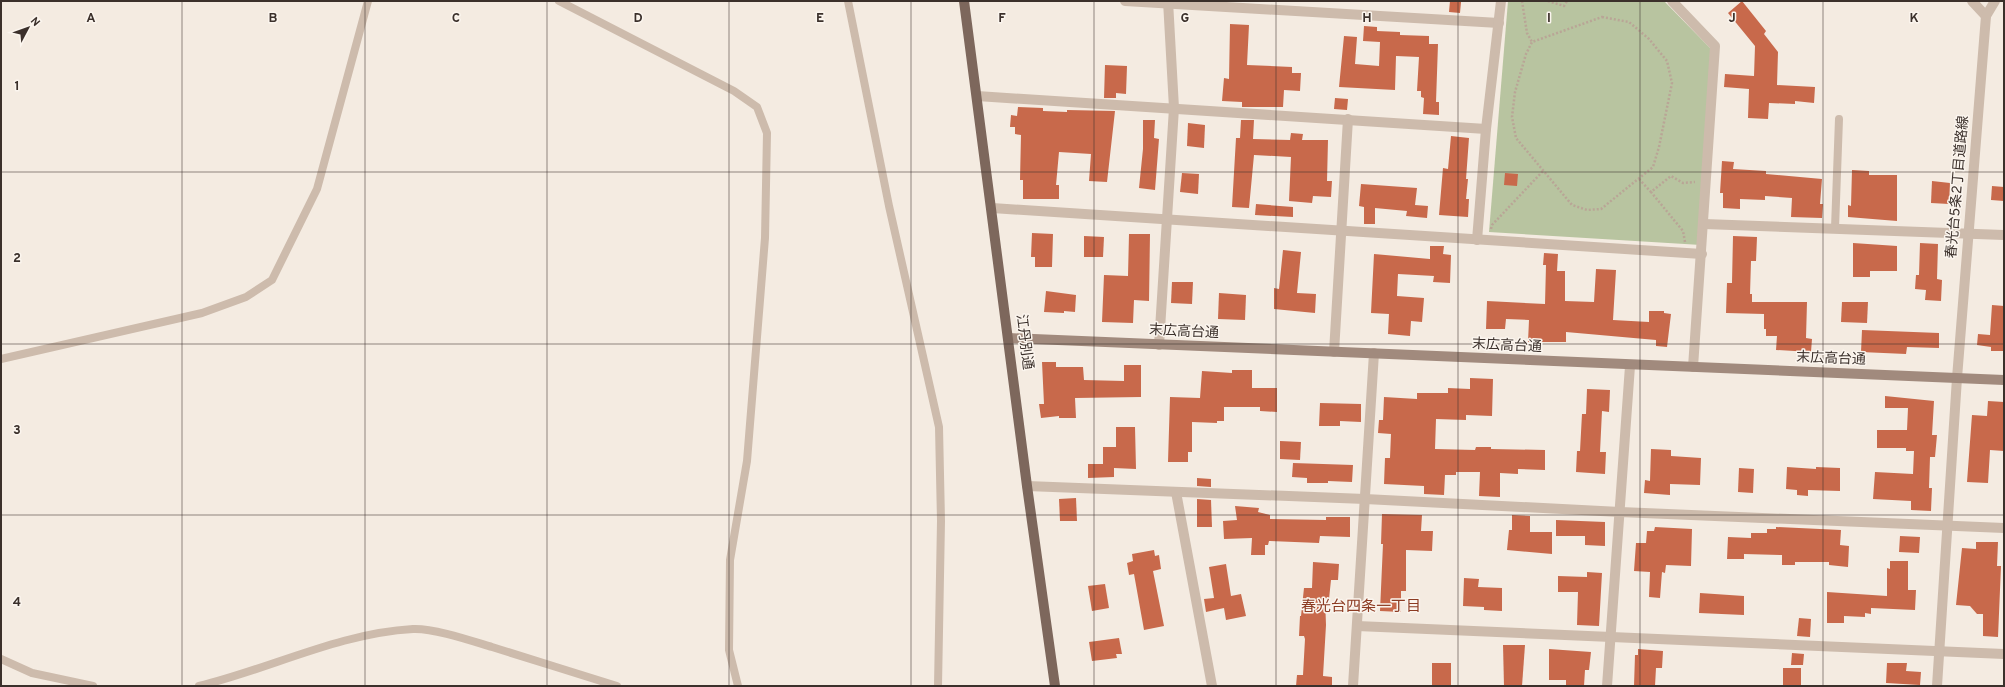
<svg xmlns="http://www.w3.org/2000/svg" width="2005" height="687" font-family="Overpass,'Noto Sans JP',sans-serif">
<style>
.green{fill:#b8c4a0}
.building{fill:#c8694b}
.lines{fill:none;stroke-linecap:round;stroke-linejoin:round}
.path{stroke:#b9a596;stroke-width:2.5;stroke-dasharray:2 2;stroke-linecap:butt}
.lane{stroke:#cdbbac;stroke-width:8}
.street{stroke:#cdbbac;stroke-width:10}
.secondary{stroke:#a18a7d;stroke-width:10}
.primary{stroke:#7d675c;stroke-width:10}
.grid{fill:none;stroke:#3b302b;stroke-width:1;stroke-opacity:0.55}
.labels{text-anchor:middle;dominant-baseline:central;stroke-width:3;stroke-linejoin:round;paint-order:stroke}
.street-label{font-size:14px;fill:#3b302b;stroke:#fbf5ee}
.neighbourhood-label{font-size:15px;fill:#8c3b22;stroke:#fbf5ee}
.grid-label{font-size:13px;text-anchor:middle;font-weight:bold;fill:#3b302b;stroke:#fbf5ee;stroke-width:3;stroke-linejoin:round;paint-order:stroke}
</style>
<rect width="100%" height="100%" fill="#f4ebe1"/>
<polygon class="green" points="1508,1 1664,1 1714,52 1701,245 1489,232"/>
<g class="building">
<polygon points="1450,1 1461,2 1460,13 1449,12"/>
<polygon points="1742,1 1766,31 1764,34 1778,52 1777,85 1815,87 1814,103 1795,101 1795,104 1769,103 1768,119 1748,118 1749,89 1724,87 1725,74 1754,76 1755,46 1728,13"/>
<polygon points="1230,24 1249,25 1247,65 1292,67 1292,73 1301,73 1300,91 1284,90 1283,107 1242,107 1242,102 1222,101 1224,78 1229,79"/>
<polygon points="1364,26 1377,27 1377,31 1400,32 1400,35 1429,36 1429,44 1438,44 1436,102 1439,102 1439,115 1423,114 1424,98 1421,97 1421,91 1417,91 1419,57 1396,56 1395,90 1339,87 1344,36 1357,37 1355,64 1379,66 1380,42 1363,41"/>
<polygon points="1105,65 1127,66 1126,94 1116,93 1116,98 1104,98"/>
<polygon points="1335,98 1348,99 1347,110 1334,109"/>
<polygon points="1018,107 1043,108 1043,111 1067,112 1067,110 1115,111 1107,182 1089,181 1091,154 1059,152 1056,185 1059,185 1059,199 1023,199 1023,180 1020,180 1021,135 1015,134 1015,127 1010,127 1011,115 1017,116"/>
<polygon points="1143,120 1155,120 1154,138 1159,139 1155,190 1139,188 1143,149"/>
<polygon points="1241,120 1254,120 1253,139 1290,140 1291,133 1303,134 1302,140 1328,140 1327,181 1332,181 1331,197 1313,196 1312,203 1289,201 1291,157 1254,155 1249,208 1232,207 1236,138 1240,138"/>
<polygon points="1188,123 1205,125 1204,148 1187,146"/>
<polygon points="1451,136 1469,138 1466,179 1468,179 1466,199 1469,199 1468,217 1439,215 1443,168 1448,169"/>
<polygon points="1722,161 1734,162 1733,169 1766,171 1766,174 1822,179 1820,204 1823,204 1822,218 1791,217 1792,198 1765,196 1765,200 1740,199 1740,209 1723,208 1723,193 1720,193"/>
<polygon points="1852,170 1869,171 1869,175 1897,175 1897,221 1848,217 1848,205 1851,206"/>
<polygon points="1182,173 1199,174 1198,194 1180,192"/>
<polygon points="1505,173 1518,174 1517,186 1504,185"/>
<polygon points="1932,181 1950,183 1949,204 1931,203"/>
<polygon points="1361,184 1417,188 1415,205 1428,206 1427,218 1406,216 1407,211 1375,208 1375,224 1364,224 1364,207 1359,206"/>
<polygon points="1992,186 2004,187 2004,201 1991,200"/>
<polygon points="1256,204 1293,207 1293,217 1255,215"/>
<polygon points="1032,233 1053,234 1052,267 1035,267 1035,257 1031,257"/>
<polygon points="1129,234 1150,234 1149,301 1134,300 1133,323 1102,322 1104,275 1128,276"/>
<polygon points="1084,236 1104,237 1103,257 1084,257"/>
<polygon points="1733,236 1757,237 1756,261 1751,261 1750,294 1752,294 1752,302 1807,302 1806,338 1812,339 1811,352 1776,350 1777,336 1766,336 1766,329 1764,329 1764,314 1726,313 1727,283 1732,283"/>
<polygon points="1853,243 1897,246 1897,271 1870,271 1870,277 1853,277"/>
<polygon points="1920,243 1938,244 1937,279 1942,280 1941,301 1925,300 1926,290 1915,289 1916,275 1919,275"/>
<polygon points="1430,246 1444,246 1443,254 1451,255 1450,283 1433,282 1434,276 1398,274 1397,296 1424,298 1422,322 1411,321 1410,336 1388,334 1389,314 1371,313 1374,254 1430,259"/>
<polygon points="1283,250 1301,252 1297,293 1316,294 1315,313 1274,309 1274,288 1279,289"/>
<polygon points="1544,253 1558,254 1557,271 1565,271 1565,301 1594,302 1596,269 1616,270 1613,320 1649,322 1649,311 1664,311 1664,313 1671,314 1667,347 1656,346 1656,340 1566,332 1566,342 1528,342 1529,320 1506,319 1505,329 1486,329 1487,301 1545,304 1546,265 1543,265"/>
<polygon points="1172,282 1193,282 1192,304 1171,303"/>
<polygon points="1046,291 1076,295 1075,312 1064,311 1064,313 1044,312"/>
<polygon points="1219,293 1246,295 1245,320 1218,319"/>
<polygon points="1842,302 1868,302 1867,323 1841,322"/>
<polygon points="1992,305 2004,306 2004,351 1991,351 1991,347 1977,345 1978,334 1990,335"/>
<polygon points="1862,330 1939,333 1939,348 1907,347 1906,354 1861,352"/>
<polygon points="1042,362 1056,362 1056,367 1083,367 1084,380 1124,381 1124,365 1141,365 1141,397 1075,398 1076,418 1059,418 1059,416 1041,418 1039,404 1044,404"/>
<polygon points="1232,370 1252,370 1252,388 1277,388 1277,412 1260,411 1260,407 1224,407 1224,421 1217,421 1217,423 1192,422 1192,452 1188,452 1188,462 1168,462 1170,397 1200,398 1202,371 1232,373"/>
<polygon points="1470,378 1493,379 1492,416 1466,415 1466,420 1436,419 1435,449 1475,450 1476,447 1491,447 1491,449 1545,450 1545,470 1518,469 1518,474 1500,473 1500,497 1479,496 1480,472 1456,472 1456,475 1445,475 1444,495 1424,494 1424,486 1384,484 1385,458 1390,458 1391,434 1378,433 1379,420 1383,420 1384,397 1417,399 1417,393 1448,393 1448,388 1470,389"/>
<polygon points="1587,389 1610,390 1609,412 1602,411 1600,452 1606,452 1605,474 1576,472 1577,451 1580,451 1582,414 1586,414"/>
<polygon points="1885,396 1934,401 1932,435 1937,435 1935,457 1930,457 1929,488 1932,488 1931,511 1911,510 1911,501 1873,499 1875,472 1913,474 1914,451 1906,451 1906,448 1877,448 1877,430 1907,430 1908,408 1885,408"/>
<polygon points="1988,401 2004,402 2004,451 1990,450 1988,483 1967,482 1972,415 1987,416"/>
<polygon points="1320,403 1361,404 1361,422 1340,421 1340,426 1319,426"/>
<polygon points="1116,427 1135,427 1136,469 1114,468 1114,477 1088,478 1088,464 1103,464 1103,447 1116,447"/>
<polygon points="1280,441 1301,442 1300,460 1280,459"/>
<polygon points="1651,449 1671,450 1671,456 1701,458 1700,485 1670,484 1670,495 1644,493 1645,480 1650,481"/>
<polygon points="1293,463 1353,465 1352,482 1328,481 1328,483 1307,483 1307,478 1292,477"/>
<polygon points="1787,467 1816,469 1816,467 1840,468 1840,491 1808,490 1808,496 1797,495 1797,490 1786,489"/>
<polygon points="1739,468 1754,469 1753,493 1738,492"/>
<polygon points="1197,478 1211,479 1211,487 1197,486"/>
<polygon points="1076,498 1077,521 1060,521 1059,499"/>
<polygon points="1197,499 1211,500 1212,527 1197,527"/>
<polygon points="1235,506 1259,508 1258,512 1270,515 1270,519 1326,520 1326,517 1350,517 1350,537 1320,536 1319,543 1269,541 1268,545 1265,545 1265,555 1251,555 1252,538 1224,539 1223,521 1237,520"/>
<polygon points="1382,514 1422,515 1421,531 1433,531 1432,551 1406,550 1406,591 1401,591 1401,612 1380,611 1383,544 1381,544"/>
<polygon points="1512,515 1530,516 1530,532 1552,532 1552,554 1507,550 1509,530 1512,530"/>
<polygon points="1556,520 1605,522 1605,546 1585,545 1585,536 1556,536"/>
<polygon points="1655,527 1692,529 1691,566 1666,565 1665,573 1662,572 1660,598 1649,597 1650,572 1634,571 1636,543 1646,543 1647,531 1654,531"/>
<polygon points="1776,527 1841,530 1840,545 1849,546 1848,567 1829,565 1829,562 1795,562 1795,565 1782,565 1782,555 1744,554 1744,559 1727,559 1728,537 1751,538 1751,533 1767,533 1767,529 1776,529"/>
<polygon points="1900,536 1920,537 1919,553 1899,552"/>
<polygon points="1976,542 1998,542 1997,566 2001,566 1998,637 1983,636 1983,614 1977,614 1970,606 1956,605 1962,548 1976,549"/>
<polygon points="1154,550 1155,556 1159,555 1161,569 1153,571 1164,626 1144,630 1134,574 1129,575 1127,563 1133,561 1132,554"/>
<polygon points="1890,561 1908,561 1908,590 1916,590 1915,610 1871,608 1871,614 1865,613 1865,617 1844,616 1844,623 1827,623 1827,592 1887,596 1887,568 1890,569"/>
<polygon points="1313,562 1339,564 1338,580 1331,580 1329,599 1325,598 1326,625 1323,676 1332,677 1332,686 1296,686 1297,675 1303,675 1305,639 1304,636 1299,636 1300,616 1301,616 1304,588 1312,588"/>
<polygon points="1226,564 1231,596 1241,594 1246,616 1226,620 1224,608 1206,612 1204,599 1214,598 1209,567"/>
<polygon points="1587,572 1602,573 1599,626 1577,625 1578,592 1558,592 1558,576 1587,577"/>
<polygon points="1464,578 1479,579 1478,587 1502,588 1502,611 1484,610 1484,607 1463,606"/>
<polygon points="1105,584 1109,608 1092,611 1088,586"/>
<polygon points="1700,593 1744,596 1744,615 1699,613"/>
<polygon points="1799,618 1811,619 1810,637 1797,636"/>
<polygon points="1119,638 1122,654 1116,654 1117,658 1092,661 1089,642"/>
<polygon points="1503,645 1525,645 1522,686 1504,686"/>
<polygon points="1549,649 1591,652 1589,670 1585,670 1584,686 1566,686 1566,680 1549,680"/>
<polygon points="1638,649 1663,651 1662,668 1656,668 1655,686 1634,686 1635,655 1638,655"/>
<polygon points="1792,653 1804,654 1803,665 1791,665"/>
<rect x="1432" y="663" width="19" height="23"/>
<polygon points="1887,663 1907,663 1906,671 1921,672 1920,685 1886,683"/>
<rect x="1783" y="668" width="18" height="18"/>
</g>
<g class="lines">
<g class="path">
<polyline points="1522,1 1527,33 1532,42"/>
<polyline points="1548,1 1564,6 1567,1"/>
<polygon points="1602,17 1629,22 1649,39 1667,61 1672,83 1659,147 1653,167 1601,209 1587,210 1572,205 1516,138 1512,117 1515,92 1526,54 1532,42"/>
<polyline points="1639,179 1651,192"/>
<polyline points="1491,229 1492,225 1543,171"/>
<polyline points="1685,242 1683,231 1651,192 1671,176 1683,183 1695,182"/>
</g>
<g class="lane">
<polyline points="559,1 734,91 757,107 767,133 765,238 747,461 730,560 729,650 738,686"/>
<polyline points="848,1 889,206 939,427 941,521 938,686"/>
<polyline points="1835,228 1839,119"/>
<polyline points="1,359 202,313 246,297 272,280 317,189 368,1"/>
<polyline points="1,659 32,673 93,686"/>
<path d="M 199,686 C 270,669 339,633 413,629 C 434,628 472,641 492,647 C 534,660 575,673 617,686"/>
</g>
<g class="street">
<polyline points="1125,1 1499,23"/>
<polyline points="1672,1 1715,46 1693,367"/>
<polyline points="1972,1 1986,16"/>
<polyline points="977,96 1486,129"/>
<polyline points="992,208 1702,254"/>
<polyline points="1704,224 2004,235"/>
<polyline points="1477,240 1486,129 1501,1"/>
<polyline points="1159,345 1174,108 1168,1"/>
<polyline points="1334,352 1348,119"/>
<polyline points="1027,486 1365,499 1620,512 2004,528"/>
<polyline points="1176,492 1212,686"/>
<polyline points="1357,626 2004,654"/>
<polyline points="1353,686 1374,353"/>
<polyline points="1607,686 1630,366"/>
<polyline points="1937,686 1957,378 1986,16 1995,1"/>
</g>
<polyline class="secondary" points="1009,338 2004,380"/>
<polyline class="primary" points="964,1 1027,486 1055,686"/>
</g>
<path class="grid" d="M 182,1 L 182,686M 365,1 L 365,686M 547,1 L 547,686M 729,1 L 729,686M 911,1 L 911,686M 1094,1 L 1094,686M 1276,1 L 1276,686M 1458,1 L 1458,686M 1640,1 L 1640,686M 1823,1 L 1823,686M 1,172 L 2004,172M 1,344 L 2004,344M 1,515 L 2004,515"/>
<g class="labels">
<g class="street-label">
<text transform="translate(1958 187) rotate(-85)">春光台5条2丁目道路線</text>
<text transform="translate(1184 332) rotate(3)">末広高台通</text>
<text transform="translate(1024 342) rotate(83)">江丹別通</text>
<text transform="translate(1507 346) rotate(3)">末広高台通</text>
<text transform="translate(1831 359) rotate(2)">末広高台通</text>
</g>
<g class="neighbourhood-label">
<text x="1361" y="607">春光台四条一丁目</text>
</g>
</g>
<g class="grid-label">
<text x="91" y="22">A</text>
<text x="273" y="22">B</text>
<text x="456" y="22">C</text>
<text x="638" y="22">D</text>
<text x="820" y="22">E</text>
<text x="1002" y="22">F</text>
<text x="1185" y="22">G</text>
<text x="1367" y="22">H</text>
<text x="1549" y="22">I</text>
<text x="1732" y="22">J</text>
<text x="1914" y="22">K</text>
<text x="17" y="90">1</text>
<text x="17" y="262">2</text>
<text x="17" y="434">3</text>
<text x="17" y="606">4</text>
</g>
<rect width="2005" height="687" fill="none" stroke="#3b302b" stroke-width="4"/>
<g transform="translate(28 28) rotate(49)" stroke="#fbf5ee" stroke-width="3" paint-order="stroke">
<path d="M0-3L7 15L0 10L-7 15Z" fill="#3b302b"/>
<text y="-6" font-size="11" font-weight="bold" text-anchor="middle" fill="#3b302b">N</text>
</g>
</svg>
